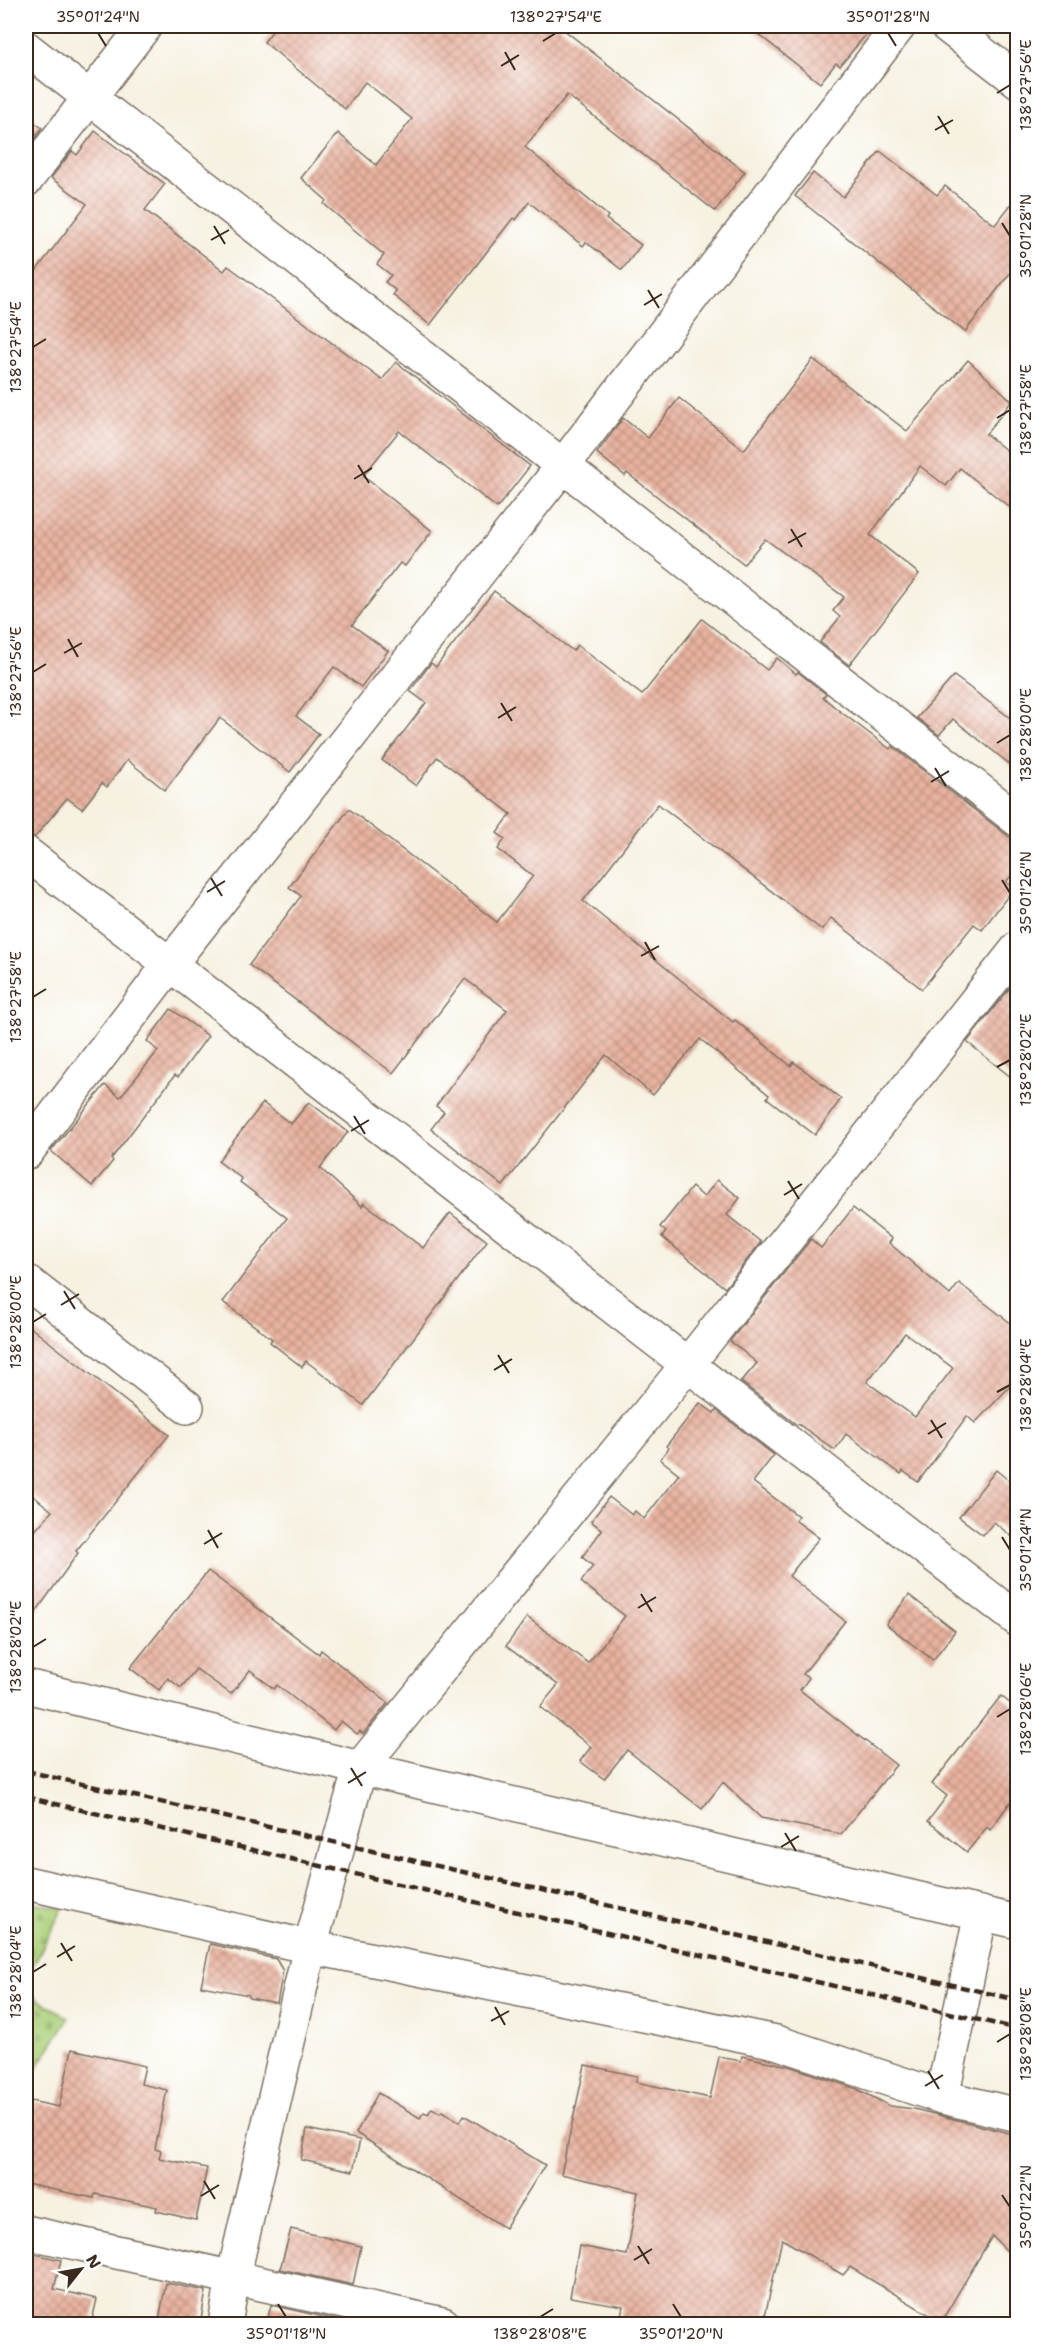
<svg xmlns="http://www.w3.org/2000/svg" width="1043" height="2350" font-family="'Shantell Sans',sans-serif">
<style>
.cemetery{fill:url(#cemetery-stones);stroke:#737d4c;stroke-width:1.5}
.building{fill:url(#building-cross-hatch);fill-rule:evenodd}
.lines{fill:none;stroke-linecap:round;stroke-linejoin:round}
.minor-casing{stroke:#7c7062;stroke-width:36}
.minor{stroke:#fff;stroke-width:33}
.rail{stroke:#3b2a1e;stroke-width:4.5;stroke-dasharray:9 4.5;stroke-linecap:butt}
.ticks{fill:none;stroke:#3b2a1e;stroke-width:2}
.neatline{fill:none;stroke:#3b2a1e;stroke-width:2}
.ticks-label{font-size:15px;text-anchor:middle;fill:#3b2a1e}
</style>
<defs>
<pattern id="cemetery-stones" width="16" height="16" patternUnits="userSpaceOnUse" patternTransform="scale(1.5)"><rect width="16" height="16" fill="#abd079"/><path d="M2 7V4a2 2 0 0 1 4 0v3zM10 15v-3a2 2 0 0 1 4 0v3z" fill="#94b368"/></pattern>
<pattern id="building-cross-hatch" width="8" height="8" patternUnits="userSpaceOnUse" patternTransform="scale(1.5)"><rect width="8" height="8" fill="#e9b3a0"/><path d="M0 0l8 8M0 8l8-8" fill="none" stroke="#be9282"/></pattern>
</defs>
<rect width="100%" height="100%" fill="#fff"/>
<filter id="ink" filterUnits="userSpaceOnUse"><feTurbulence type="fractalNoise" baseFrequency=".0167" numOctaves="2"/><feDisplacementMap in="SourceGraphic" scale="12" xChannelSelector="R" yChannelSelector="G"/><feConvolveMatrix kernelMatrix="1 2 1 2 8 2 1 2 1" color-interpolation-filters="sRGB"/></filter>
<filter id="wash" filterUnits="userSpaceOnUse"><feTurbulence type="fractalNoise" baseFrequency=".008" numOctaves="4" result="noise"/><feDisplacementMap in="SourceGraphic" scale="24" xChannelSelector="R" yChannelSelector="G"/><feGaussianBlur stdDeviation="1.35" result="paint"/><feColorMatrix in="noise" values="0 0 0 0 0 0 0 0 0 0 0 0 0 0 0 0 0 1.4 0 .05"/><feComposite in="paint" operator="in"/></filter>
<g filter="url(#wash)">
<rect width="100%" height="100%" fill="#f6f1e1"/>
<g class="cemetery">
<polygon points="26,1901 63,1908 26,1979"/>
<polygon points="26,1992 69,2018 26,2085"/>
</g>
<g id="blocks">
<g class="building">
<polygon points="276,26 559,26 745,172 715,211 567,95 525,147 608,216 606,219 641,245 622,270 586,242 583,246 529,202 516,220 513,218 430,325 393,295 396,291 385,282 391,275 377,264 384,255 324,204 326,200 301,178 338,133 376,165 412,119 365,82 345,109 264,42"/>
<polygon points="748,26 873,26 840,66 836,63 820,83"/>
<polygon points="26,116 42,128 26,150"/>
<polygon points="95,131 165,184 145,210 224,271 228,266 382,380 396,362 530,466 497,508 399,431 363,476 432,531 405,566 400,563 352,625 388,651 361,687 334,667 296,716 319,734 290,772 220,718 165,790 127,760 107,787 102,783 82,809 67,798 35,837 26,835 26,284 87,204 51,178 72,151 77,155"/>
<polygon points="880,151 937,195 945,186 995,225 1017,197 1017,264 965,332 795,196 813,173 843,197"/>
<polygon points="813,359 907,431 968,360 1012,401 986,434 1017,459 1017,513 960,468 946,486 920,466 870,535 919,574 849,665 820,642 840,617 833,611 844,597 765,539 744,564 627,473 625,476 597,453 623,418 648,438 679,398 744,450"/>
<polygon points="494,591 573,651 577,645 642,695 702,619 767,670 777,658 796,674 798,672 826,694 823,697 837,709 890,749 892,746 1017,843 1017,868 1006,882 1014,888 982,930 974,924 922,989 831,918 822,930 658,804 583,901 733,1022 735,1020 791,1066 794,1062 841,1099 815,1135 767,1098 769,1095 700,1039 653,1095 606,1055 503,1186 431,1129 444,1112 436,1106 507,1010 465,979 393,1073 249,965 301,896 289,887 349,809 497,922 533,876 498,849 505,839 497,833 511,814 437,757 416,786 382,760 426,703 410,691 431,663 436,667"/>
<polygon points="954,676 1017,723 1017,770 953,719 939,735 917,718"/>
<polygon points="1017,979 1017,1082 967,1042"/>
<polygon points="171,1009 208,1036 178,1077 175,1075 111,1159 113,1161 92,1186 51,1151 105,1085 120,1097 158,1051 147,1041"/>
<polygon points="309,1102 348,1132 320,1168 362,1206 364,1203 423,1248 450,1213 487,1241 363,1405 306,1361 302,1367 270,1342 272,1339 223,1302 287,1218 240,1182 242,1179 218,1161 263,1103 291,1124"/>
<polygon points="717,1180 740,1198 727,1215 761,1242 725,1288 662,1237 666,1232 660,1227 692,1187 704,1197"/>
<path d="M 853,1208 L 892,1239 L 889,1243 L 950,1295 L 959,1283 L 1017,1328 L 1017,1379 L 975,1423 L 967,1416 L 918,1482 L 903,1471 L 901,1474 L 846,1434 L 835,1450 L 798,1424 L 797,1425 L 741,1382 L 757,1363 L 730,1341 L 811,1239 L 821,1248 ZM 905,1333 L 953,1368 L 915,1417 L 867,1382 Z"/>
<polygon points="26,1324 169,1435 76,1551 78,1553 26,1626 26,1541 52,1511 26,1490"/>
<polygon points="700,1403 714,1413 716,1410 774,1455 753,1482 798,1516 795,1520 819,1538 789,1576 845,1621 803,1674 809,1678 800,1690 896,1765 841,1834 761,1818 723,1782 702,1809 627,1750 604,1779 580,1761 591,1747 540,1707 558,1685 506,1646 527,1617 588,1663 625,1616 581,1582 593,1566 582,1557 602,1530 591,1521 609,1497 632,1515 635,1511 644,1519 679,1474 660,1459 669,1448 666,1446"/>
<polygon points="996,1470 1017,1487 1017,1541 994,1522 983,1535 959,1517"/>
<polygon points="208,1571 319,1654 321,1650 388,1703 363,1734 360,1731 357,1734 341,1721 334,1730 277,1685 274,1689 250,1670 231,1694 196,1669 181,1688 168,1678 159,1690 130,1668"/>
<polygon points="909,1595 955,1631 933,1660 886,1624"/>
<polygon points="1001,1696 1017,1709 1017,1793 990,1830 987,1827 967,1852 928,1821 947,1796 932,1784"/>
<polygon points="210,1944 276,1959 283,1971 277,2003 249,1998 249,1995 201,1986"/>
<polygon points="72,2049 145,2066 141,2084 167,2090 155,2149 161,2151 159,2158 207,2168 196,2220 156,2211 157,2207 95,2194 94,2198 26,2184 26,2100 59,2107"/>
<polygon points="742,2056 789,2066 857,2089 890,2106 914,2109 1017,2135 1017,2261 992,2236 941,2322 850,2267 843,2275 782,2239 763,2325 619,2325 623,2306 570,2297 579,2246 627,2255 638,2192 561,2174 585,2065 637,2076 636,2082 710,2098 719,2057 741,2061"/>
<polygon points="378,2093 420,2118 424,2112 428,2114 432,2108 440,2113 442,2111 460,2122 464,2115 545,2165 505,2228 356,2133"/>
<polygon points="307,2129 360,2140 353,2171 301,2160"/>
<polygon points="291,2229 361,2246 353,2285 280,2269"/>
<polygon points="26,2252 61,2260 54,2289 97,2299 91,2325 26,2325"/>
<polygon points="166,2283 206,2291 200,2325 158,2325"/>
<polygon points="271,2305 345,2322 344,2325 266,2325"/>
</g>
</g>
</g>
<g filter="url(#ink)">
<use href="#blocks" fill-opacity="0" stroke="#7c7062" stroke-width="1.5"/>
<g class="lines">
<defs>
<g id="minor">
<polyline points="947,26 1018,81"/>
<polyline points="26,48 1018,820"/>
<polyline points="26,180 145,26"/>
<polyline points="26,853 1018,1620"/>
<polyline points="26,1153 170,964 562,467 899,26"/>
<polyline points="26,1281 187,1407"/>
<polyline points="26,1686 360,1768 1018,1922"/>
<polyline points="26,1883 310,1947 776,2042 942,2097 1018,2115"/>
<polyline points="942,2097 981,1913"/>
<polyline points="26,2232 443,2324"/>
<polyline points="225,2324 233,2278 310,1947 360,1768 688,1364 1018,948"/>
</g>
</defs>
<use href="#minor" class="minor-casing"/>
<use href="#minor" class="minor"/>
<g class="rail">
<polyline points="26,1771 1018,2000"/>
<polyline points="26,1797 1018,2029"/>
</g>
</g>
</g>
<path class="ticks" d="M 98,33 L 106,46M 888,33 L 896,46M 543,41 L 556,33M 505,52 L 515,70M 501,66 L 519,55M 997,93 L 1010,85M 938,116 L 949,134M 935,130 L 953,120M 1002,223 L 1010,236M 214,226 L 225,244M 211,240 L 229,230M 648,290 L 659,308M 644,305 L 662,294M 33,347 L 46,339M 997,418 L 1010,410M 358,465 L 369,483M 354,479 L 372,468M 791,529 L 802,547M 788,543 L 806,533M 68,639 L 78,657M 64,653 L 82,643M 33,672 L 46,664M 501,703 L 512,721M 498,718 L 516,707M 997,743 L 1010,735M 935,768 L 946,786M 931,782 L 949,771M 211,878 L 222,896M 1002,880 L 1010,893M 207,892 L 225,881M 645,942 L 655,960M 641,956 L 659,946M 33,997 L 46,989M 997,1067 L 1010,1060M 354,1116 L 365,1134M 351,1131 L 369,1120M 788,1181 L 799,1199M 784,1195 L 802,1184M 64,1291 L 75,1309M 61,1305 L 79,1294M 33,1322 L 46,1314M 498,1355 L 509,1373M 494,1370 L 512,1359M 997,1392 L 1010,1385M 931,1420 L 942,1438M 928,1434 L 946,1423M 208,1530 L 218,1548M 1002,1537 L 1010,1550M 204,1544 L 222,1533M 641,1594 L 652,1612M 638,1608 L 656,1597M 33,1647 L 46,1639M 997,1717 L 1010,1709M 351,1768 L 362,1786M 348,1783 L 366,1772M 785,1833 L 796,1851M 781,1847 L 799,1836M 61,1943 L 72,1961M 57,1957 L 75,1946M 33,1972 L 46,1964M 495,2007 L 505,2025M 491,2021 L 509,2011M 997,2042 L 1010,2034M 928,2071 L 939,2089M 925,2086 L 943,2075M 204,2181 L 215,2199M 1002,2195 L 1010,2207M 201,2196 L 219,2185M 638,2246 L 649,2264M 634,2260 L 652,2249M 278,2304 L 286,2317M 673,2304 L 681,2317M 540,2317 L 553,2309"/>
<rect width="1043" height="2350" fill="none" stroke="#fff" stroke-width="66"/>
<g transform="translate(81 2269) rotate(59)" stroke="#ffffff" stroke-width="4.5" paint-order="stroke">
<path d="M0-4.5L10 22L0 15L-10 22Z" fill="#3b2a1e"/>
<text y="-9" font-size="16" font-weight="bold" text-anchor="middle" fill="#3b2a1e">N</text>
</g>
<rect x="33" y="33" width="977" height="2284" class="neatline"/>
<g class="ticks-label">
<text x="98" y="22">35°01'24"N</text>
<text x="556" y="22">138°27'54"E</text>
<text x="888" y="22">35°01'28"N</text>
<text transform="translate(1026 85) rotate(-90)" y="5">138°27'56"E</text>
<text transform="translate(1026 236) rotate(-90)" y="5">35°01'28"N</text>
<text transform="translate(16 347) rotate(-90)" y="5">138°27'54"E</text>
<text transform="translate(1026 410) rotate(-90)" y="5">138°27'58"E</text>
<text transform="translate(16 672) rotate(-90)" y="5">138°27'56"E</text>
<text transform="translate(1026 735) rotate(-90)" y="5">138°28'00"E</text>
<text transform="translate(1026 893) rotate(-90)" y="5">35°01'26"N</text>
<text transform="translate(16 997) rotate(-90)" y="5">138°27'58"E</text>
<text transform="translate(1026 1060) rotate(-90)" y="5">138°28'02"E</text>
<text transform="translate(16 1322) rotate(-90)" y="5">138°28'00"E</text>
<text transform="translate(1026 1385) rotate(-90)" y="5">138°28'04"E</text>
<text transform="translate(1026 1550) rotate(-90)" y="5">35°01'24"N</text>
<text transform="translate(16 1647) rotate(-90)" y="5">138°28'02"E</text>
<text transform="translate(1026 1709) rotate(-90)" y="5">138°28'06"E</text>
<text transform="translate(16 1972) rotate(-90)" y="5">138°28'04"E</text>
<text transform="translate(1026 2034) rotate(-90)" y="5">138°28'08"E</text>
<text transform="translate(1026 2207) rotate(-90)" y="5">35°01'22"N</text>
<text x="286" y="2339">35°01'18"N</text>
<text x="540" y="2339">138°28'08"E</text>
<text x="681" y="2339">35°01'20"N</text>
</g>
</svg>
